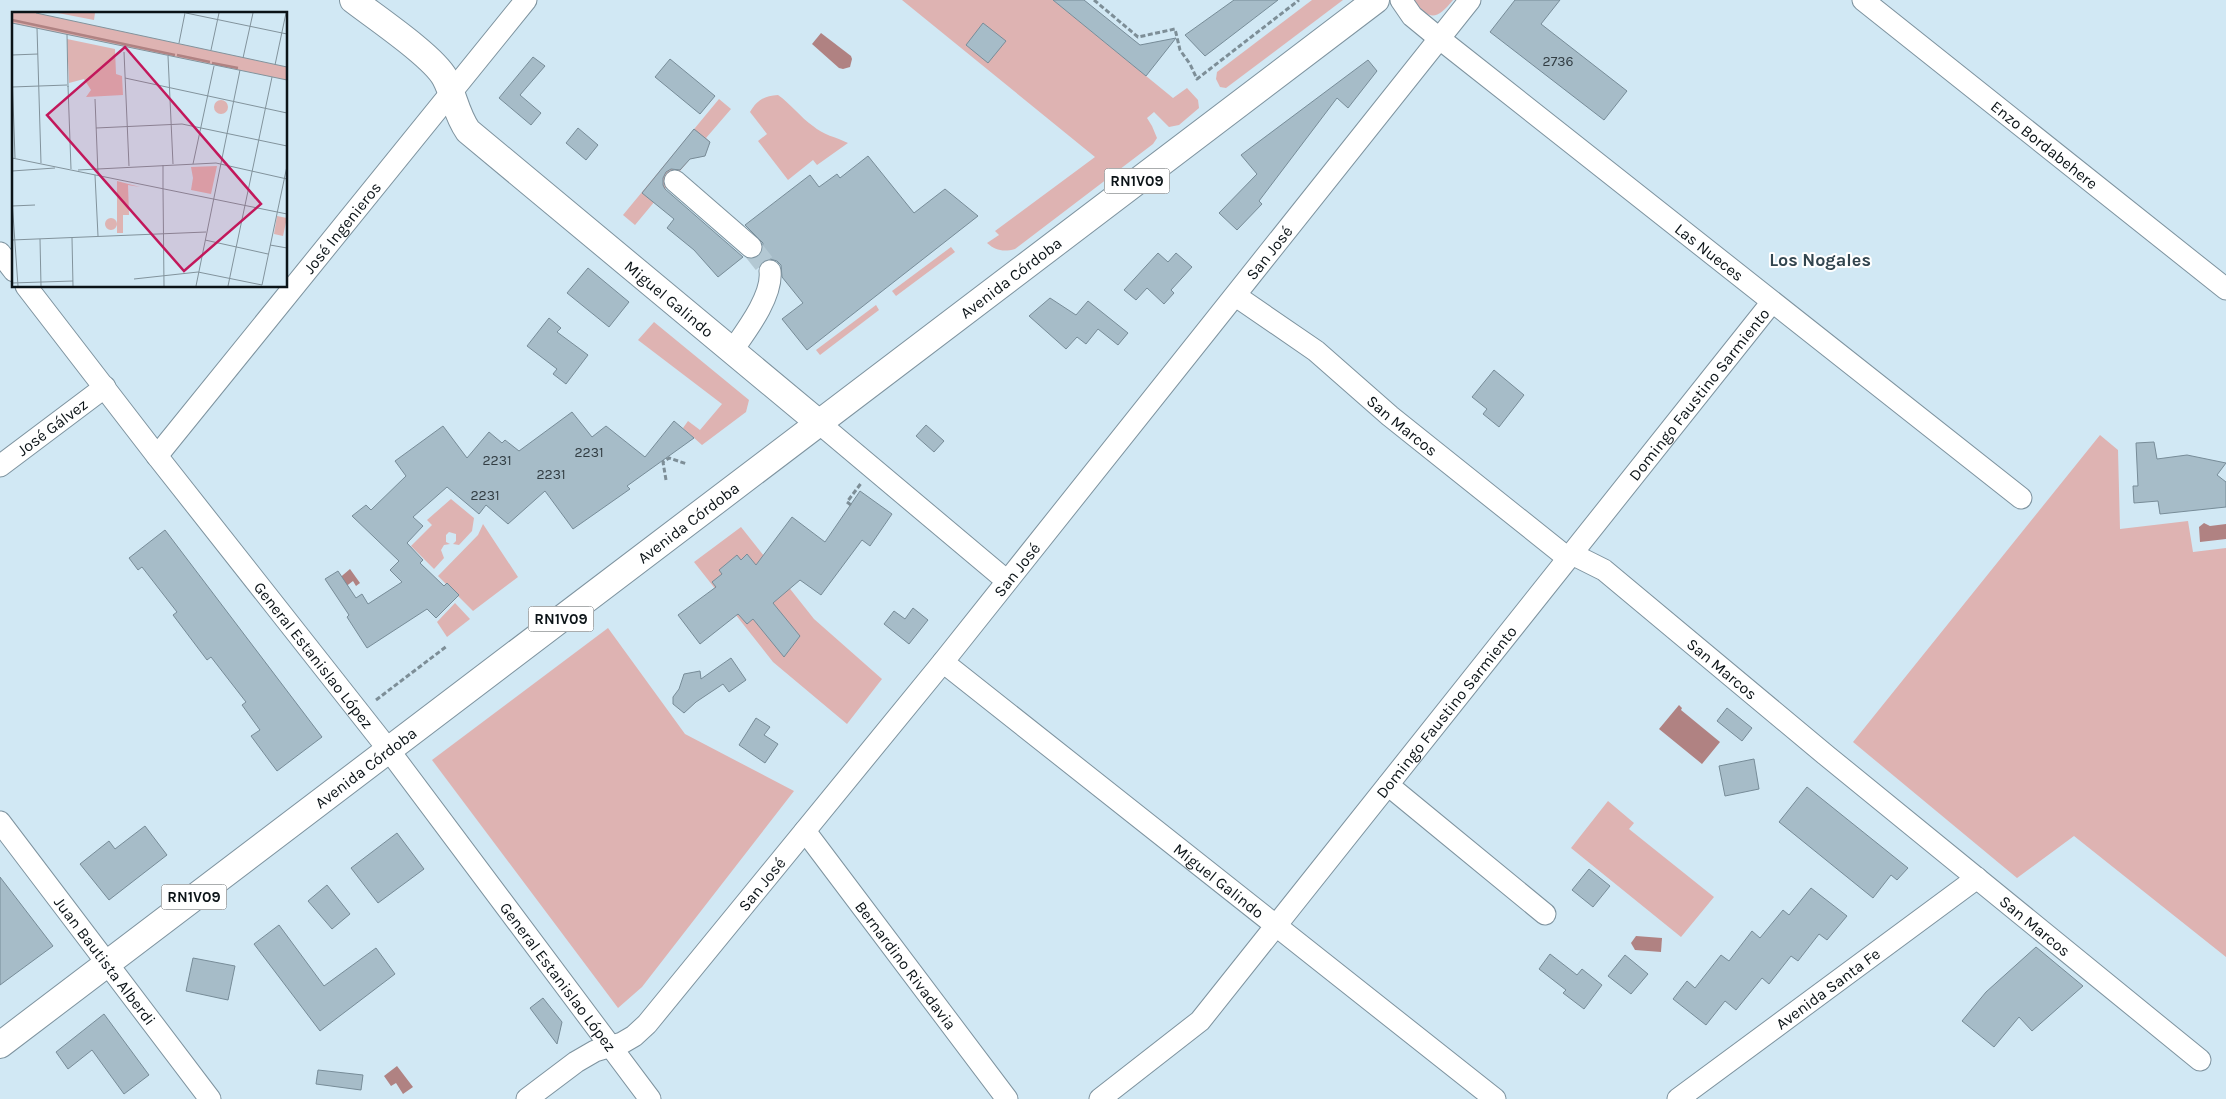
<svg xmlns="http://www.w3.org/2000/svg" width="2226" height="1099" font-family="Karla,sans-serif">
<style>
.green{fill:#deb3b2}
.water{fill:#b08282}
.building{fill:#a6bcc8;stroke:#778c98}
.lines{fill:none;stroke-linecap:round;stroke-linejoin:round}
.minor-tunnel{stroke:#b3c8d3;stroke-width:21;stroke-dasharray:21 11;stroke-linecap:butt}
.minor-casing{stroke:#7e939f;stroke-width:23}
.major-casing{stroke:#7e939f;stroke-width:28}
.path{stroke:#7d8e97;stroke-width:3;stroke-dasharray:5 2.5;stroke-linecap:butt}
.minor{stroke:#fff;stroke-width:21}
.major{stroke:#fff;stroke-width:26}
.labels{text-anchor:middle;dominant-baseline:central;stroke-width:4;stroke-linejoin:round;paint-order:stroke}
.number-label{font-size:14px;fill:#323d43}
.shield{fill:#fff;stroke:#545a5d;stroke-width:1}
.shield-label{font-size:15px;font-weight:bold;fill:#0b1317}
.street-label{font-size:16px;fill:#0b1317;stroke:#fff}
.neighbourhood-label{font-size:18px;font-weight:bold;fill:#32454f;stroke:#fff}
.inset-river{fill:none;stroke:#b08282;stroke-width:2.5}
.inset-road{fill:none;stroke:#82939c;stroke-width:1}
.view{fill:#c2185b;fill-opacity:0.15;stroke:#c2185b;stroke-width:2.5}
.inset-edge{fill:none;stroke:#0b1317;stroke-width:2.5}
</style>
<rect width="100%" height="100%" fill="#d1e8f4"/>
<g class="green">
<path d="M 902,0 L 1053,0 L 1173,98 L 1187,88 L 1198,100 L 1199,108 L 1179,125 L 1169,127 L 1154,112 L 1147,118 L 1152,126 L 1157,138 L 1153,144 L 1015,249 C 1004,252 996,251 987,243 L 999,235 L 995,231 L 1095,157 Z"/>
<polygon points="1312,0 1343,0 1226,88 1220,87 1216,79 1217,72"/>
<path d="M 1413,0 L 1453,0 C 1437,20 1429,21 1413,0 Z"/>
<path d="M 778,95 C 791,104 800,117 813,126 C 823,135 836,137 848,143 L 817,165 L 813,160 L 788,180 L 758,141 L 767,134 L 750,112 C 757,100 764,96 778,95 Z"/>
<polygon points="719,99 731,109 706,138 710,142 705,156 690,159 635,225 623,215"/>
<polygon points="951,247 955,252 896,296 892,291"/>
<polygon points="876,305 879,310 820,355 816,350"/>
<polygon points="654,322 749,400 746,412 702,445 683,428 688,421 700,430 722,404 638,340"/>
<polygon points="2100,435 2118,450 2120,529 2188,521 2193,552 2226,548 2226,957 2074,836 2017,878 1853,742"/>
<polygon points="451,499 474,518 472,531 459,545 453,544 456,541 456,534 449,532 446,535 446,542 450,544 444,545 441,550 444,558 434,569 411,546 432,525 427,520"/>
<polygon points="483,524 518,577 473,611 438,576 478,535"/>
<polygon points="741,527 814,619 882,679 847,724 773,662 694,562"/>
<polygon points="455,603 470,619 447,637 437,622"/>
<polygon points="608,628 685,734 794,791 642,987 618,1008 432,760"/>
<polygon points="1608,801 1634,823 1629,829 1714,897 1681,937 1571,848"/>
</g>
<g class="water">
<polygon points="821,33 851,56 852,59 850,67 843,69 839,68 812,44"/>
<polygon points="2204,523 2210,526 2226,524 2226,539 2200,542 2199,527"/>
<polygon points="350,569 360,583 356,586 353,581 336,594 330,586"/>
<polygon points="1679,705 1682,708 1681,710 1720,742 1702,764 1659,729"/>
<polygon points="1636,936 1662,938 1661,952 1635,950 1631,943"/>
<polygon points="397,1066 413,1087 403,1094 396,1083 391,1086 384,1076"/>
</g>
<g class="building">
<polygon points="1053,0 1084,0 1140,45 1176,38 1146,76"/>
<polygon points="1234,0 1278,0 1205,56 1185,35"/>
<polygon points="1515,0 1560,0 1541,24 1627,91 1604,120 1490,32"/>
<polygon points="983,23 1006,41 988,63 966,45"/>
<polygon points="533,57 545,66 520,95 541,113 531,125 499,98"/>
<polygon points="670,59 715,96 700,114 655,77"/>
<polygon points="1368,60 1377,71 1348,108 1337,98 1259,201 1262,204 1237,230 1219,213 1257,174 1241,155"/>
<polygon points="578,128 598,145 586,160 566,143"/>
<polygon points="694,129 710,142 705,156 690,159 680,170 671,169 666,172 663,178 663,185 665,189 743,257 718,277 694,250 667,228 674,219 642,193"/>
<polygon points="868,156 914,213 945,189 978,216 807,350 782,319 803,303 782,277 781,265 777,261 770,259 764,260 759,265 755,259 761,255 763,243 745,225 810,175 819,187 837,174 840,178"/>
<polygon points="1158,253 1168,262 1176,253 1192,267 1171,290 1174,293 1164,304 1147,288 1136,300 1124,290"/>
<polygon points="588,268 629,302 609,327 567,293"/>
<polygon points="1050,298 1076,315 1088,301 1128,333 1118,345 1098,329 1086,344 1077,337 1066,349 1029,316"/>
<polygon points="549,318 561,328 557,332 588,355 566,384 553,374 557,369 527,346"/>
<polygon points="1494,370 1524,395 1499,427 1483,414 1487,409 1472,397"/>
<polygon points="572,412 592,437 606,426 645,457 674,421 694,438 627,486 630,489 573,529 545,491 508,524 486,505 479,514 447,487 413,517 423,526 407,543 423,560 420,563 444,586 447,583 459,595 436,618 427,609 367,648 347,617 349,615 325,579 338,571 356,598 362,594 368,604 402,582 390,570 399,561 352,516 366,505 371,510 406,476 395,461 443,426 467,458 489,432 502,443 505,440 519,451"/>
<polygon points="926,425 944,441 934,452 916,436"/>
<polygon points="2154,442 2157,459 2187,455 2226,463 2217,475 2226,482 2226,507 2160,514 2158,501 2134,503 2133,486 2138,486 2136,443"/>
<polygon points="860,491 892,514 870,546 862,540 821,595 800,580 773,603 800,636 784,657 753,619 747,624 738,614 700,644 678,615 716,587 712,582 722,574 719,570 737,555 741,560 747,554 756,565 792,517 825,542"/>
<polygon points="165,530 322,737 277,771 251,736 260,730 242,705 246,702 211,657 207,660 173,615 177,612 142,567 138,570 129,558"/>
<polygon points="913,608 928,620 909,644 884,624 894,611 905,619"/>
<polygon points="731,658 746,680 729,692 723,684 696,702 684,713 673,704 673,697 679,689 684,674 700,671 701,679"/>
<polygon points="1727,708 1752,728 1742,741 1717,721"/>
<polygon points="756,718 770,727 764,735 778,744 765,763 739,745"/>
<polygon points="1754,759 1759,789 1725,796 1719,766"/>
<polygon points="1807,787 1908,868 1897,880 1891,875 1873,898 1779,822"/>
<polygon points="145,826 167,855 109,900 80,864 109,841 115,849"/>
<polygon points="397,833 424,869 378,903 351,868"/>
<polygon points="1589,869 1610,886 1593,907 1572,890"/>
<polygon points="0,877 53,946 0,985"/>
<polygon points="327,885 350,914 332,929 308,901"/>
<polygon points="1811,888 1847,916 1827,940 1819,934 1798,961 1791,956 1769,984 1762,978 1736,1010 1725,1001 1706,1025 1673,999 1687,981 1695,988 1721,955 1729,961 1752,931 1760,938 1783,910 1789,915"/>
<polygon points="279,925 324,986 376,948 395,974 320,1031 254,944"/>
<polygon points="2036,947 2083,986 2032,1031 2019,1017 1994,1047 1962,1021 1986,992"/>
<polygon points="1550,954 1577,975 1582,969 1602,985 1584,1009 1563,993 1566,990 1539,969"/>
<polygon points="1625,955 1648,974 1631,994 1608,976"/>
<polygon points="193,958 235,966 228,1000 186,991"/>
<polygon points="543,998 562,1022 557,1044 530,1008"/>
<polygon points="104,1014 149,1075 124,1094 92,1050 68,1069 56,1052"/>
<polygon points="318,1070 363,1075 361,1090 316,1084"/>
</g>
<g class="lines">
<polyline class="minor-tunnel" points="751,247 770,271"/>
<defs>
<g id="minor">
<path id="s1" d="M 1401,0 L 1412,16 L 1440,39 L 2021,498"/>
<path id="s2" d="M 1863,0 L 2226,289"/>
<polyline points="675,181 751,247"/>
<polyline points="0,253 14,271"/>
<path id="s3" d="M 26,286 L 157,456 L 388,749 L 650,1099"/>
<path id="s4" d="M 1236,296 L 1316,351 L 1390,416 L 1564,555 L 1572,554 L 1604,570 L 1827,756 L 2200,1060"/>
<path d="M 732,351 C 746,331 773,296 770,271"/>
<polyline points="819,423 1007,581"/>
<path id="s5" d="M 157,456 L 526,0"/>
<path id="s6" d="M 0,466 L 105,387"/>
<path id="s7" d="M 943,662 L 1495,1099"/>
<polyline points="1388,785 1545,914"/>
<path id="s8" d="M 0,822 L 210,1099"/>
<path id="s9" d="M 805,831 L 1007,1099"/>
<path id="s10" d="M 527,1099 L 576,1062 L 595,1051 L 622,1043 L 634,1036 L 647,1024 L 943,662 L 1470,0"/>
<path id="s11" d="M 1100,1099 L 1200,1021 L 1772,302"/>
<path id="s12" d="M 1678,1099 L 1977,878"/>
</g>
<g id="major">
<path id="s13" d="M 353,0 C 375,17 433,56 445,78 C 454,95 456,114 468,131 L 819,423"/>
<path id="s14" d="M 0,1045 L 1376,0"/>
</g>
</defs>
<use href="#minor" class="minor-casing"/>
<use href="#major" class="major-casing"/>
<g class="path">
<polyline points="1094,0 1138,37 1175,29 1180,50 1190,64 1197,79 1299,0"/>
<polyline points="666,480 663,462 669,458 687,464"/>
<polyline points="851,505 847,502 862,482"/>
<polyline points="376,700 447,646"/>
</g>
<use href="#minor" class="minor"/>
<use href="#major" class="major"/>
</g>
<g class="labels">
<g class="number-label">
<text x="1558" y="61">2736</text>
<text x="589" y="452">2231</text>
<text x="497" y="460">2231</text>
<text x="551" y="474">2231</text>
<text x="485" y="495">2231</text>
</g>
<g class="shield">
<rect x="1104.5" y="168.5" width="65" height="25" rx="4"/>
<rect x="528.5" y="606.5" width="65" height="25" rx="4"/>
<rect x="161.5" y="884.5" width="65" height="25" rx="4"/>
</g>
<g class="shield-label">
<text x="1137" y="181">RN1V09</text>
<text x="561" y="619">RN1V09</text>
<text x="194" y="897">RN1V09</text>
</g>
<g class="street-label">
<text stroke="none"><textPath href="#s2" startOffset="232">Enzo Bordabehere</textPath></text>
<text stroke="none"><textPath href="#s5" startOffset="294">José Ingenieros</textPath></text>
<text stroke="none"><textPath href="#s1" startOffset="399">Las Nueces</textPath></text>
<text stroke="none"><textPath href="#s10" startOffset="1134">San José</textPath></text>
<text stroke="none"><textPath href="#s14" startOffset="1269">Avenida Córdoba</textPath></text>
<text stroke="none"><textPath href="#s13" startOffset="441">Miguel Galindo</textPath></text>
<text stroke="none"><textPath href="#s11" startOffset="928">Domingo Faustino Sarmiento</textPath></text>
<text stroke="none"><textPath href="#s4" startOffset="211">San Marcos</textPath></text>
<text stroke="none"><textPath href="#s6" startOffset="65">José Gálvez</textPath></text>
<text stroke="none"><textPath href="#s14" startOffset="864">Avenida Córdoba</textPath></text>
<text stroke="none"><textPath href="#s10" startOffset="729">San José</textPath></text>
<text stroke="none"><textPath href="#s3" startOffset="468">General Estanislao López</textPath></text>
<text stroke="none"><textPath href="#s4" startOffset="616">San Marcos</textPath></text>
<text stroke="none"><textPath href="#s11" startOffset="522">Domingo Faustino Sarmiento</textPath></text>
<text stroke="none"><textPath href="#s14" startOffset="459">Avenida Córdoba</textPath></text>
<text stroke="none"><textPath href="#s7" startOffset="352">Miguel Galindo</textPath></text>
<text stroke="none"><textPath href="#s10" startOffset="324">San José</textPath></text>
<text stroke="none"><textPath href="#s4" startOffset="1021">San Marcos</textPath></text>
<text stroke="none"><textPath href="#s8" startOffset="174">Juan Bautista Alberdi</textPath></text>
<text stroke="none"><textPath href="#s9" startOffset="168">Bernardino Rivadavia</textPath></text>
<text stroke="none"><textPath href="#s3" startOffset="872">General Estanislao López</textPath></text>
<text stroke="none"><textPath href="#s12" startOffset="186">Avenida Santa Fe</textPath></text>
</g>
<g class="neighbourhood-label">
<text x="1820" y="260">Los Nogales</text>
</g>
</g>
<g transform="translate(12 12)">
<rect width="275" height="275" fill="#d1e8f4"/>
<path d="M 0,1 L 24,1 L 275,55 L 275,68 L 0,11 ZM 46,1 L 83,1 L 82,8 ZM 55,27 L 103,37 L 104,62 L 110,64 L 111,83 L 74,85 L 79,78 L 72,67 L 57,71 ZM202 95a7 7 0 1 1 14 0a7 7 0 1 1-14 0ZM 205,154 L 199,182 L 179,178 L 181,166 L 179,155 ZM 105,169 L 128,175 L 116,173 L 117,203 L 111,203 L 111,221 L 105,221 ZM 265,204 L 275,206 L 271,224 L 262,222 ZM93 212a6 6 0 1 1 12 0a6 6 0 1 1-12 0Z" fill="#deb3b2"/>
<path class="inset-river" d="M 0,8 L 163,43M 165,43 L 198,50M 200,51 L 226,56"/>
<path class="inset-road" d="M 24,1 L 275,55M 174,1 L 275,22M 0,11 L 275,68M 25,16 L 29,151M 55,22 L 56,75M 167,31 L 173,1M 199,38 L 207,1M 112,40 L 117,154M 0,43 L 26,42M 156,44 L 161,152M 231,46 L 241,1M 263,53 L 274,1M 0,60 L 3,146M 113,66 L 275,101M 56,74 L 59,157M 0,75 L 55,73M 83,87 L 86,162M 84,116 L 170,112 L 275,134M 0,146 L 275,202M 181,152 L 202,54M 151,153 L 151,176M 66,158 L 204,151 L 275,167M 0,159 L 43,156M 83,163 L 86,224M 151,176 L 152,274M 0,188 L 6,274M 0,194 L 23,193M 60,226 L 61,274M 28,227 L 29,274M 0,228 L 194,220M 193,228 L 256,242M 258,233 L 275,236M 122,267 L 186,260 L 250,273M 0,271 L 61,269M 250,273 L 275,154M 184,274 L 228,58M 216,274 L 260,65"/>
<path class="view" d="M 113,35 L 249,192 L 172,259 L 35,103 Z"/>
<rect width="275" height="275" class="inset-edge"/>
</g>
</svg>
